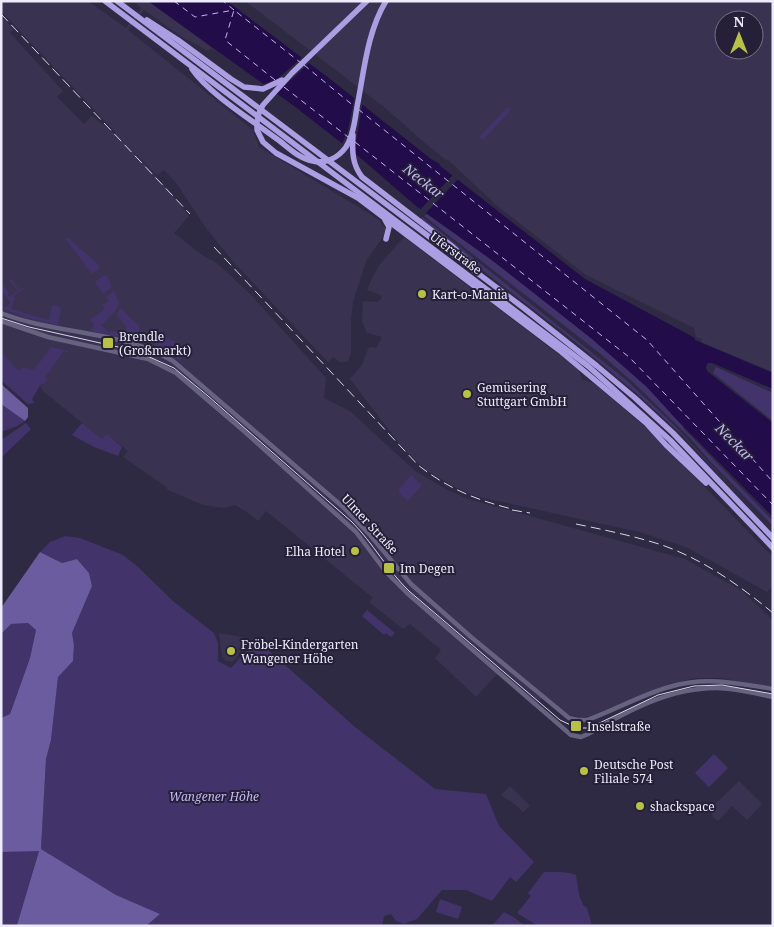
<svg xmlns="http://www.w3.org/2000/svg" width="774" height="927" font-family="'Noto Serif',serif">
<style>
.built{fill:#393251;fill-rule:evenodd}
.green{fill:#42346a}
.forest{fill:#6b5b9f}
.water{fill:#230c4a}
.pier{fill:#2f2a43}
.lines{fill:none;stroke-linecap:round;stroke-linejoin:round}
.ferry{stroke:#c1b6f0;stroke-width:1;stroke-dasharray:6 5;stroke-linecap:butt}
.tertiary{stroke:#676280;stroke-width:4.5}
.trunk{stroke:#ac9ee2;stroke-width:5.5}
.tram{stroke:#d8d5e7;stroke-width:1}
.rail{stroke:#d8d5e7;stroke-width:1;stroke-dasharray:10 5;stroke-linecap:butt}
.poi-dot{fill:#b8c147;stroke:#252038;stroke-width:2}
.labels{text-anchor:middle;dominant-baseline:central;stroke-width:4;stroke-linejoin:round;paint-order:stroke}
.street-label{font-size:12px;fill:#eeebfc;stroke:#252038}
.poi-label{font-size:12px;fill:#eeebfc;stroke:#252038;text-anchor:start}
.park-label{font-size:12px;font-style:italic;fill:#c3b8f2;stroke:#252038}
.water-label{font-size:14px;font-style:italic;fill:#c1b6f0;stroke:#252038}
</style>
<rect width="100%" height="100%" fill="#2f2a43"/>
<g class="built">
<polygon points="1,1 88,1 126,28 141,8 134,1 148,1 212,48 208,51 182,37 144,10 128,30 253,130 259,147 378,219 386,229 383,237 366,261 353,302 351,319 351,352 348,362 340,362 333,357 328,362 236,265 206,228 177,184 164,170 157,175 129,147 164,185 189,216 174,233 202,255 217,263 251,295 326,378 324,398 350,411 414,470 447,490 468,499 685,559 742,591 773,620 773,687 720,678 696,678 669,684 590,716 581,718 566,714 544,696 534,707 497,674 476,697 435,658 441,650 410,624 403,629 369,602 373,598 266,511 258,521 248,513 235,505 224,508 203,505 168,490 165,486 123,457 128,451 107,434 103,440 43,391 39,384 19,375 1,357 1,16 14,29 10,33 63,91 57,97 84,124 92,116 115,134 116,133 1,11"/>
<path d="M 245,1 L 773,1 L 773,372 L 701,342 L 702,339 L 696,337 L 694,328 L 586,275 L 495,204 L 447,159 L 446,160 L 415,135 L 415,134 L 384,107 ZM 724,20 L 754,20 L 754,50 L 724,50 Z"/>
<polygon points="404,237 578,369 582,380 594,383 652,433 773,557 773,586 767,592 686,547 639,532 475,496 451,485 426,470 402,447 350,379 362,365 368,349 370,347 376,348 382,337 367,333 362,321 363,302 365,301 378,302 382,297 378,294 367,290 373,276 380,264"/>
<polygon points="219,633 242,637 247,644 233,662 226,661 222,657"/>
<polygon points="739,781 762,804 747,820 732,806 718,821 713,817 711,808"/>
<polygon points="510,786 530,806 523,812 511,801 506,799 501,795"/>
</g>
<g class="green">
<polygon points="508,107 511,110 483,140 479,137"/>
<path d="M 427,214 C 502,267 576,322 644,385 C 658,397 670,413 683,426 L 683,428 L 773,521 L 773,526 L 709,460 L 693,441 L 634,383 L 602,355 L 424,216 Z"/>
<polygon points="422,217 625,379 672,423 773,531 683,436 635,392 573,340 482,270 460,249 420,220"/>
<polygon points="68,238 99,265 99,269 92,274 65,238"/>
<polygon points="103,276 107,276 112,287 103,294 95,282"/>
<polygon points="12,279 19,290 27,286 13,296 15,297 11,309 49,320 52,306 54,305 61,308 58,325 27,318 3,309 11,303 1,290 1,285 2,284 9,293 7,294 9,297 18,291 10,280"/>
<polygon points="114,291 119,303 115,312 101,325 109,333 111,331 124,333 127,327 117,316 117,313 121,308 130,318 139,325 139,332 133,338 128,339 90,331 94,325 90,319 105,309 102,305 109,301 106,297"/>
<polygon points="160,334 188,349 180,361 163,349 156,346 152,336"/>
<polygon points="51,347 69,351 67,353 64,351 45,377 47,379 44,384 41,384 32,399 34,403 28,404 1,380 1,352 18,370 24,367 34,370"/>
<polygon points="716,367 773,393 773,421 713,373"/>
<polygon points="1,404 25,421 17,426 1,432"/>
<polygon points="26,423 31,429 1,458 1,440"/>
<polygon points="82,423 102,439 107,434 122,447 118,456 94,447 72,435"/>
<polygon points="411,475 422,485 408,501 399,493 399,489"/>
<polygon points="65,536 80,538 123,555 138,567 174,602 214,633 218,643 218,661 231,668 250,647 259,642 355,727 435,789 486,794 499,826 534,862 516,882 510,877 492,901 466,890 442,890 417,919 404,924 396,921 391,914 384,916 382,926 146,926 160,914 116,895 41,849 46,759 51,740 58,676 73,661 74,645 72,633 92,586 89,573 77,559 62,563 40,552 50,542"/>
<polygon points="367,610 395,633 391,637 386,633 384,635 362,616"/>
<polygon points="28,623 36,630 30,658 10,714 1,718 1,634 11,624"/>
<polygon points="714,754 728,768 709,787 695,773"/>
<polygon points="39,850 17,925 1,926 1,852"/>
<path d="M 544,872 C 554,872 567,871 576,875 L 579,895 L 583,905 L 587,908 L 592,926 L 538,926 L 517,913 L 531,896 L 528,893 Z"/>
<polygon points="440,899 462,907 458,919 436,912"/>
<polygon points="504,912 515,918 525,926 492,926"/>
</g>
<g class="forest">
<polygon points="1,384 28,408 28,417 25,421 1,404"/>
<polygon points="40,552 62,563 77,559 89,573 92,586 72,633 74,645 73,661 58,677 51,740 46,759 41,849 116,895 160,914 146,926 15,926 17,925 39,851 1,852 1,718 10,714 30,658 36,630 28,623 11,624 1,634 1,608"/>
</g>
<polygon class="water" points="148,1 227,1 334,82 431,159 440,164 439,165 585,279 695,338 695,340 773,373 773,389 712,363 708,363 706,367 707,371 773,423 773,517 676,419 646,386 592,339 492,260 416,206 357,155 294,106"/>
<g class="pier">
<polygon points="304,56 311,61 275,95 262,85 277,79"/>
<polygon points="355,95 363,101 355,147 356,158 341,146 348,131"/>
<polygon points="454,174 459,178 442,196 424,215 419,211"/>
</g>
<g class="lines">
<g class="ferry">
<polyline points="174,1 195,17 234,10 223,1"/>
<polyline points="304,65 355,107"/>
<polyline points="275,80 225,40 234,10 301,63"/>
<polyline points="284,87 348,137"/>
<polyline points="358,109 647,340 773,482"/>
<polyline points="355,142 629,357 773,505"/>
</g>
<g class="tertiary">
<path d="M 1,313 C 57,335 121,330 173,361 L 343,507 L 370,535 L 411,584 L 471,637 L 569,718 L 578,720 L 587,720 C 615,710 641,695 669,687 C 704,676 738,683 773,689"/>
<path d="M 1,321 L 48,337 L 148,359 L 176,373 L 245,432 L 356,532 L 386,572 L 407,593 L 571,735 L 581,737 L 588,734 C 627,711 669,688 716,688 C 735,688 754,693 773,697"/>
</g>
<g class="trunk">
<polyline points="105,1 588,366 670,440 773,548"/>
<polyline points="117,1 525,309 597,366 635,398 673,433 773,538"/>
<polyline points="367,1 292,73 263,105 259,113 257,122 257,130 263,142 276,153 358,198 559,350 646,423 666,445 706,483"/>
<polyline points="147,20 178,40 231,79 244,87 263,89 282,80"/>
<path d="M 192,69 C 208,93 253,121 277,139 C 288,147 299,159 313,161 C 326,164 338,158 346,147 C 353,136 355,120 357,107 C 364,72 367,32 386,1"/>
<path d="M 353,135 C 352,151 352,164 362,177 L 453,247 L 476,268 L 477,271"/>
<polyline points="385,220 389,227 386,239"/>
</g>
<path class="tram" d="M 1,318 L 29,327 L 136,351 L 174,368 L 208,396 L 352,522 C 373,543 387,570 409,591 L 560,720 L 577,728 L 589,728 L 658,695 L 694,686 L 722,685 L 773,694"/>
<g class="rail">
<polyline points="1,14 190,214"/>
<path d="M 214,247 L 418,465 C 447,488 476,500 512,509"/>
<polyline points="512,510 530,513"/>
<path d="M 576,524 C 605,530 634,536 662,545 C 704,560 739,585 773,613"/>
</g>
</g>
<g class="poi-dot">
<circle cx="422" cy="294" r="5"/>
<rect x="102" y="337" width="12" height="12" rx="2.5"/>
<circle cx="467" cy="394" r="5"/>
<circle cx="355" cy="551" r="5"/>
<rect x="383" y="562" width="12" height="12" rx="2.5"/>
<circle cx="231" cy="651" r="5"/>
<rect x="570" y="720" width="12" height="12" rx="2.5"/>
<circle cx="584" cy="771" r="5"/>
<circle cx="640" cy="806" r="5"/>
</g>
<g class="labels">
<g class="street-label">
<text transform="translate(456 253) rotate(37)">Uferstraße</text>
<text transform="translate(370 524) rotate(47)">Ulmer Straße</text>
</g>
<g class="poi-label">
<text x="432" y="294">Kart-o-Mania</text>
<text x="119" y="336">Brendle<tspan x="119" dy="14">(Großmarkt)</tspan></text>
<text x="477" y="387">Gemüsering<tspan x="477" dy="14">Stuttgart GmbH</tspan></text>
<text x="345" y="551" text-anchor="end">Elha Hotel</text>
<text x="400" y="568">Im Degen</text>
<text x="241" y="644">Fröbel-Kindergarten<tspan x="241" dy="14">Wangener Höhe</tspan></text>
<text x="587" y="726">Inselstraße</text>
<text x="594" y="764">Deutsche Post<tspan x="594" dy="14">Filiale 574</tspan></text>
<text x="650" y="806">shackspace</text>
</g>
<g class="park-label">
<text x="214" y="796">Wangener Höhe</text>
</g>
<g class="water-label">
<text transform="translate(424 181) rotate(38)">Neckar</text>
<text transform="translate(735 442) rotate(45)">Neckar</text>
</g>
</g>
<rect width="774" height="927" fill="none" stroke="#eeebfc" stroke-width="5"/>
<g transform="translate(739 35)"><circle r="24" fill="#252038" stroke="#757186"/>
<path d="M0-4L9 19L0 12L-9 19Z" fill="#b8c147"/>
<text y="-8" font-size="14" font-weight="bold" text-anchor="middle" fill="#eeebfc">N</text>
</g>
</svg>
